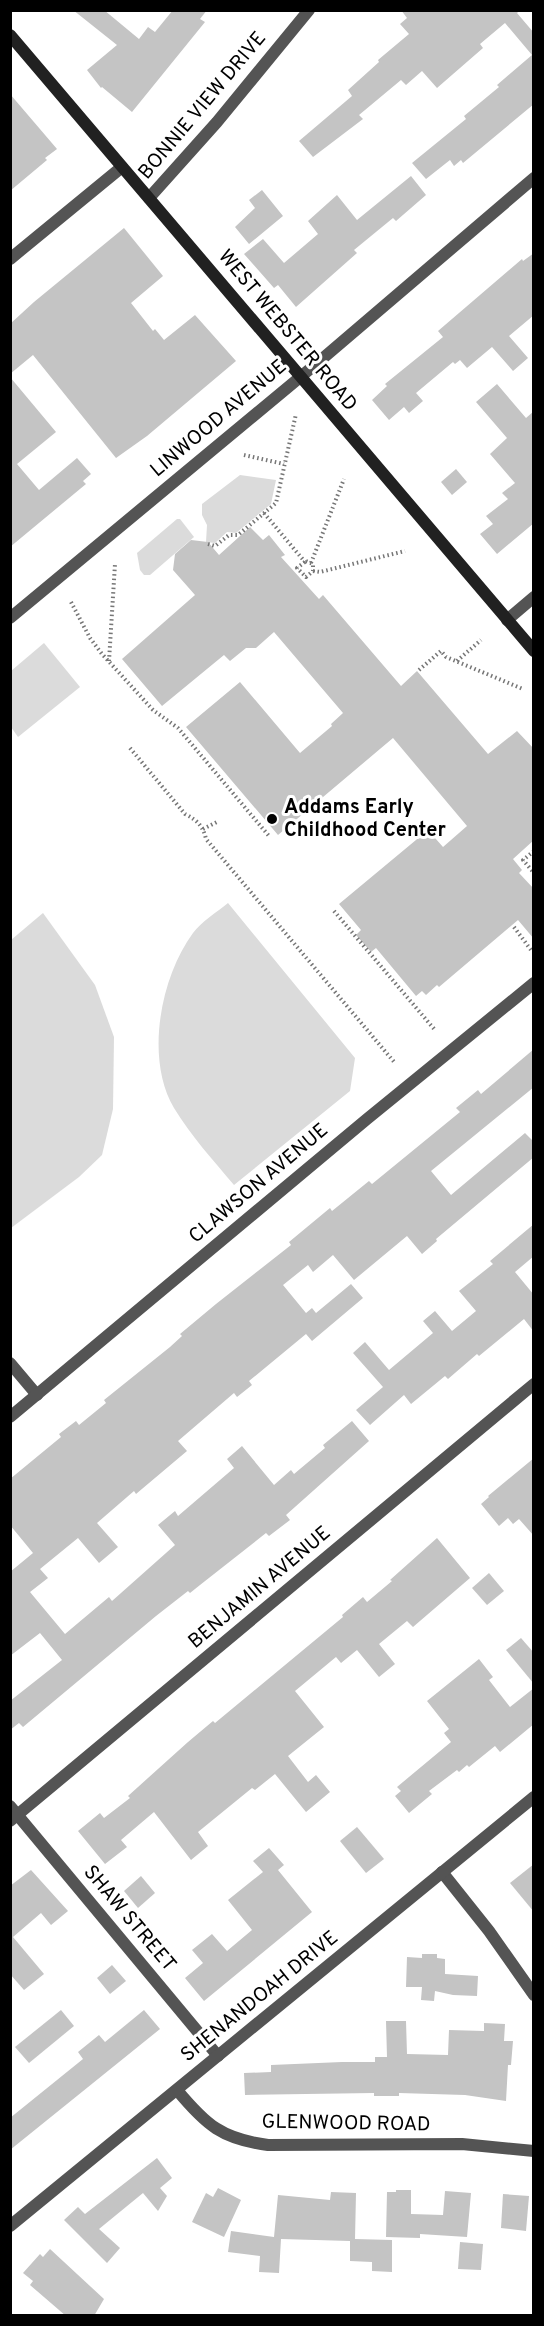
<svg xmlns="http://www.w3.org/2000/svg" width="544" height="2326" font-family="Overpass,sans-serif">
<style>
.green{fill:#dbdbdb}
.building{fill:#c4c4c4}
.lines{fill:none;stroke-linecap:round;stroke-linejoin:round}
.path{stroke:#767676;stroke-width:4;stroke-dasharray:1.5 3;stroke-linecap:butt}
.street{stroke:#545454;stroke-width:12}
.secondary{stroke:#212121;stroke-width:12}
.poi-dot{fill:#000;stroke:#fff;stroke-width:2}
.labels{text-anchor:middle;dominant-baseline:central;stroke-width:6;stroke-linejoin:round;paint-order:stroke}
.street-label{font-size:20px;fill:#000;stroke:#fff}
.poi-label{font-size:20px;font-weight:bold;fill:#000;stroke:#fff;text-anchor:start}
</style>
<rect width="100%" height="100%" fill="#fff"/>
<g class="green">
<polygon points="240,475 276,480 271,504 236,533 227,532 215,543 206,542 207,525 202,515 202,504"/>
<polygon points="177,519 180,519 194,537 150,575 144,575 140,570 137,553"/>
<polygon points="44,643 80,687 18,737 11,727 11,671"/>
<path d="M 228,903 L 355,1058 L 350,1091 L 234,1185 C 213,1160 191,1136 174,1108 C 145,1059 160,978 193,933 C 201,922 217,912 228,903 Z"/>
<polygon points="43,913 95,985 114,1037 113,1109 102,1155 79,1177 11,1228 11,940"/>
</g>
<g class="building">
<polygon points="73,10 104,10 139,39 148,27 155,32 173,10 207,10 200,19 205,22 132,112 102,87 101,88 87,70 117,45"/>
<polygon points="401,10 520,10 517,13 534,33 534,104 463,163 461,160 454,166 450,160 426,179 412,163 466,119 464,116 499,87 497,85 532,55 505,23 480,44 483,48 437,88 422,71 406,85 401,80 359,115 363,119 313,157 299,141 352,96 348,90 379,62 378,60 409,34 400,24 407,18"/>
<polygon points="10,94 57,149 45,158 47,160 10,191"/>
<polygon points="411,176 426,195 396,221 393,218 354,250 357,253 296,307 278,285 274,288 244,254 263,239 284,263 318,234 308,221 337,195 357,220"/>
<polygon points="262,190 283,216 249,244 235,227 255,208 249,200"/>
<polygon points="124,228 163,276 131,303 153,331 155,329 164,340 195,315 236,361 147,436 116,458 33,355 10,374 10,324 34,302"/>
<polygon points="534,253 534,315 509,336 528,358 513,371 492,347 467,368 460,360 455,364 453,362 416,393 423,401 409,413 404,407 389,420 372,400 387,386 385,384 443,337 438,331 522,259 523,261"/>
<polygon points="10,377 56,432 17,464 39,490 77,458 91,474 83,481 86,484 10,547"/>
<polygon points="497,384 526,418 534,411 534,523 497,554 480,534 493,524 486,516 508,499 502,493 515,483 490,454 507,438 476,402"/>
<polygon points="456,469 467,482 452,495 441,482"/>
<polygon points="250,527 263,540 269,535 285,555 281,557 319,599 323,595 401,686 417,671 488,754 517,731 534,749 534,840 513,859 522,870 519,873 534,889 534,939 518,920 439,987 437,985 426,995 422,991 416,996 376,948 371,952 356,935 361,930 339,904 428,830 443,847 467,826 393,738 278,835 186,727 240,682 300,753 332,726 331,724 343,713 274,632 256,648 246,648 230,661 224,655 162,706 122,659 195,595 173,570 175,554 191,540 208,542 219,555"/>
<polygon points="534,1049 534,1087 431,1171 451,1195 525,1133 534,1142 534,1157 436,1239 437,1241 422,1254 407,1236 354,1280 333,1255 313,1272 308,1265 283,1285 306,1313 312,1308 316,1313 351,1284 363,1298 312,1341 306,1334 249,1381 252,1385 237,1397 234,1393 178,1441 187,1451 136,1494 134,1491 97,1523 118,1547 99,1563 78,1538 40,1569 48,1578 30,1592 65,1634 109,1597 112,1601 175,1545 158,1525 175,1511 178,1516 234,1468 227,1459 242,1446 274,1485 291,1470 294,1474 325,1448 323,1445 352,1421 369,1441 286,1515 290,1520 269,1536 266,1533 200,1585 190,1593 188,1591 156,1616 23,1727 19,1723 10,1730 10,1701 62,1660 40,1633 10,1656 10,1572 33,1553 10,1525 10,1479 61,1437 59,1434 76,1421 79,1425 106,1403 104,1400 170,1347 182,1336 180,1334 216,1304 291,1245 289,1242 330,1208 332,1211 369,1181 372,1184 460,1112 456,1108 478,1090 481,1094"/>
<polygon points="534,1224 534,1256 515,1272 534,1295 534,1332 524,1319 479,1356 477,1354 448,1379 445,1376 411,1404 404,1395 370,1425 356,1410 383,1387 353,1353 365,1342 389,1370 433,1333 423,1321 435,1311 452,1331 476,1311 459,1291 493,1264 490,1261"/>
<polygon points="534,1458 534,1536 519,1519 513,1524 508,1518 499,1526 481,1504 489,1497 488,1496"/>
<polygon points="437,1538 470,1578 413,1627 407,1621 379,1644 395,1664 379,1677 357,1650 341,1663 336,1657 295,1691 324,1727 288,1756 308,1782 316,1775 330,1792 306,1812 275,1774 255,1790 252,1788 198,1832 208,1846 191,1860 154,1812 121,1840 127,1847 105,1864 78,1831 100,1813 104,1818 130,1798 128,1796 188,1742 213,1721 215,1723 343,1617 342,1615 363,1597 367,1602 392,1581 390,1580"/>
<polygon points="489,1573 504,1591 487,1605 472,1588"/>
<polygon points="521,1638 534,1653 534,1684 506,1650"/>
<polygon points="479,1659 493,1677 489,1680 510,1707 534,1688 534,1724 500,1752 495,1746 469,1767 467,1765 459,1772 457,1770 429,1791 432,1794 409,1813 395,1796 401,1791 397,1787 451,1742 444,1733 449,1729 427,1701"/>
<polygon points="357,1827 384,1859 366,1873 340,1841"/>
<polygon points="269,1848 284,1865 278,1870 312,1912 204,2001 185,1978 203,1963 192,1950 212,1934 227,1951 252,1930 228,1900 263,1872 253,1861"/>
<polygon points="534,1864 534,1912 510,1883"/>
<polygon points="31,1870 68,1911 51,1925 41,1913 13,1937 44,1974 24,1990 10,1974 10,1886"/>
<polygon points="141,1876 155,1893 138,1908 124,1891"/>
<polygon points="422,1954 437,1954 437,1958 445,1959 445,1974 478,1976 477,1996 453,1995 435,1991 434,2001 421,2000 422,1987 406,1987 407,1957 422,1958"/>
<polygon points="112,1965 126,1981 110,1994 97,1978"/>
<polygon points="61,2010 74,2026 29,2063 15,2047"/>
<polygon points="144,2010 160,2029 10,2150 10,2118 83,2059 78,2052 99,2035 105,2042"/>
<polygon points="386,2021 406,2021 407,2054 448,2055 449,2030 484,2031 484,2023 505,2024 504,2041 513,2041 511,2065 508,2065 506,2101 465,2095 399,2093 399,2096 374,2096 374,2093 245,2095 244,2073 271,2072 271,2065 342,2062 375,2062 375,2057 387,2057"/>
<polygon points="157,2158 172,2178 160,2188 167,2196 158,2211 143,2193 99,2229 120,2248 107,2263 64,2220 78,2207 85,2214"/>
<polygon points="218,2188 241,2200 224,2237 192,2222 206,2193 213,2197"/>
<polygon points="396,2190 411,2190 411,2214 443,2215 445,2191 471,2193 467,2237 420,2234 420,2238 386,2237 387,2192 396,2192"/>
<polygon points="331,2192 356,2193 355,2239 392,2240 392,2272 372,2271 372,2262 350,2261 350,2241 281,2239 279,2273 259,2272 260,2256 228,2252 231,2231 274,2237 278,2195 330,2200"/>
<polygon points="503,2194 529,2196 526,2231 501,2228"/>
<polygon points="460,2242 483,2244 481,2270 458,2269"/>
<polygon points="50,2249 104,2299 94,2316 66,2316 30,2285 33,2281 23,2273 40,2254 43,2257"/>
</g>
<g class="lines">
<g class="path">
<polyline points="244,455 284,464"/>
<polyline points="264,513 305,562"/>
<polyline points="208,544 215,546 229,535 238,535 276,503 296,414"/>
<polygon points="306,561 313,564 313,571 306,577 297,568"/>
<polyline points="311,563 344,479"/>
<polyline points="313,571 320,572 405,551"/>
<polyline points="71,602 90,638 102,654 153,710 178,728 269,836"/>
<polyline points="109,661 115,564"/>
<polyline points="457,661 481,640"/>
<polyline points="419,670 441,651 446,657 523,689"/>
<path d="M 130,748 L 185,814 C 197,820 203,826 206,839 L 395,1063"/>
<polyline points="203,829 217,822"/>
<polyline points="534,851 523,860 534,873"/>
<polyline points="334,911 435,1030"/>
<polyline points="514,927 531,950"/>
</g>
<g class="street">
<polyline points="149,198 217,122 309,10"/>
<polyline points="10,259 122,167"/>
<polyline points="10,618 322,359 534,178"/>
<polyline points="507,620 534,597"/>
<polyline points="10,1363 37,1395"/>
<polyline points="10,1417 367,1119 534,983"/>
<polyline points="10,1806 218,2056"/>
<polyline points="10,1821 534,1384"/>
<polyline points="442,1872 489,1931 534,1995"/>
<path d="M 177,2090 C 206,2125 222,2139 268,2145 L 462,2144 L 534,2151"/>
<polyline points="10,2226 534,1797"/>
</g>
<polyline class="secondary" points="10,35 534,651"/>
</g>
<circle class="poi-dot" cx="272" cy="819" r="6"/>
<g class="labels">
<g class="street-label">
<text transform="translate(203 106) rotate(-50)">BONNIE VIEW DRIVE</text>
<text transform="translate(287 331) rotate(50)">WEST WEBSTER ROAD</text>
<text transform="translate(219 419) rotate(-40)">LINWOOD AVENUE</text>
<text transform="translate(259 1184) rotate(-40)">CLAWSON AVENUE</text>
<text transform="translate(260 1588) rotate(-40)">BENJAMIN AVENUE</text>
<text transform="translate(129 1919) rotate(50)">SHAW STREET</text>
<text transform="translate(260 1997) rotate(-39)">SHENANDOAH DRIVE</text>
<text transform="translate(346 2124) rotate(1)">GLENWOOD ROAD</text>
</g>
<g class="poi-label">
<text x="284" y="808">Addams Early<tspan x="284" dy="23">Childhood Center</tspan></text>
</g>
</g>
<rect width="544" height="2326" fill="none" stroke="#000000" stroke-width="24"/>
</svg>
